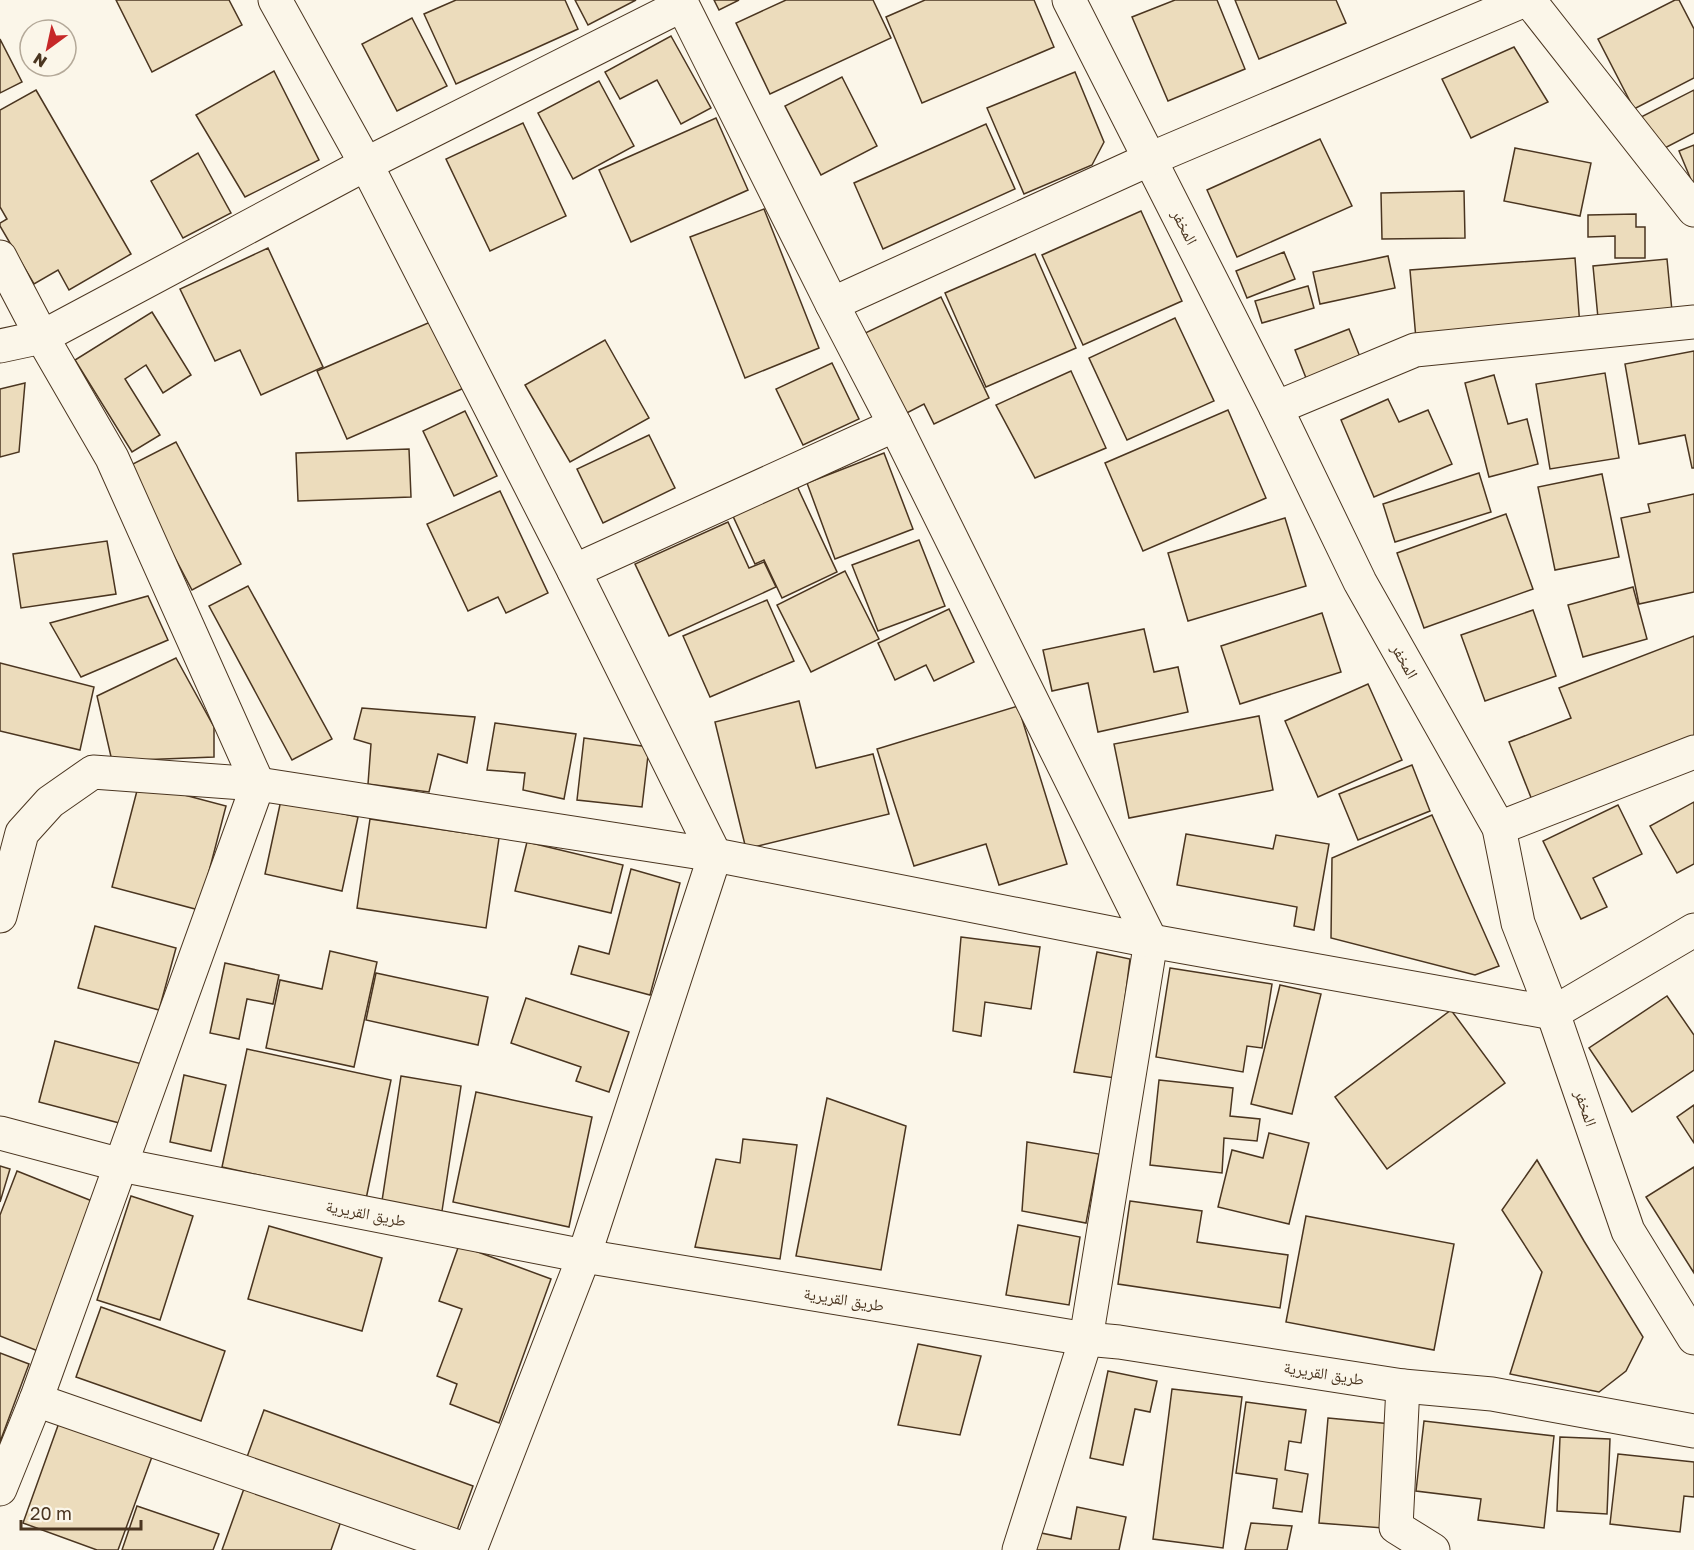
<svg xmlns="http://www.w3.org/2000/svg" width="1694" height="1550" font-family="'Golos Text','Noto Naskh Arabic',sans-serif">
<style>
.building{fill:#ecdcbc;stroke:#4a3520;stroke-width:1.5}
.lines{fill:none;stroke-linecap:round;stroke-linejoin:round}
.minor-casing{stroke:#4a3520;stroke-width:35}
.minor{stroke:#fbf6e9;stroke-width:33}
.labels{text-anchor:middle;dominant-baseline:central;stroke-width:4.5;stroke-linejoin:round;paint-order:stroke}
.street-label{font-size:16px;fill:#4a3520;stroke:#fbf6e9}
</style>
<rect width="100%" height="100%" fill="#fbf6e9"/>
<g class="building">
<polygon points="116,0 229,0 242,25 152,72"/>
<polygon points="456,0 565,0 578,29 456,84 424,14"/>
<polygon points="575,0 636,0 588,25"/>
<polygon points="714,0 739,0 719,10"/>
<polygon points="786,0 873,0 891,38 770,94 736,23"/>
<polygon points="925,0 1034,0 1054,47 922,103 886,17"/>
<polygon points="1175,0 1217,0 1245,69 1168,101 1132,17"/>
<polygon points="1235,0 1336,0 1346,23 1259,59"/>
<polygon points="1675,0 1679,0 1694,29 1694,78 1634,109 1598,39"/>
<polygon points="412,18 447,86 397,111 362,44"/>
<polygon points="671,36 711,108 681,124 657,80 620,99 605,72"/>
<polygon points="0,39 22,82 0,93"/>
<polygon points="1514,47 1548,102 1471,138 1442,79"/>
<polygon points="274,71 319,160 245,197 196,115"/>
<polygon points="1075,72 1104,142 1092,165 1024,194 987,108"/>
<polygon points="842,77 877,146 821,175 785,106"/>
<polygon points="599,81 634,146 573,179 538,113"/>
<polygon points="36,90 131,254 69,290 58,270 34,284 0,226 0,223 7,219 0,207 0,110"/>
<polygon points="1694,90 1694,133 1659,151 1641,117"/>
<polygon points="716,118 748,190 631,242 599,170"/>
<polygon points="523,123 566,216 490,251 446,159"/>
<polygon points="986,124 1015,189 883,249 854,183"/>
<polygon points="1320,139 1352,206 1237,257 1207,190"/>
<polygon points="1694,145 1694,187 1679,151"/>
<polygon points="1515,148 1591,163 1580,216 1504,201"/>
<polygon points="198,153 231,213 183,238 151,181"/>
<polygon points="1464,191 1465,238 1382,239 1381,193"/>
<polygon points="764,209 819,348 745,378 690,237"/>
<polygon points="1141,211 1182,301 1083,345 1042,255"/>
<polygon points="1636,214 1636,227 1645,227 1645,258 1615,258 1615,236 1588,237 1588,215"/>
<polygon points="268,248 323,367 261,395 240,350 215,361 180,289"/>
<polygon points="1284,252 1295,279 1247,298 1236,271"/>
<polygon points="1035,254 1076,348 986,387 945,293"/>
<polygon points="1388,256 1395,288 1320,304 1313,272"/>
<polygon points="1575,258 1580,327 1416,339 1410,270"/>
<polygon points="1667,259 1672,311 1598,318 1593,266"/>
<polygon points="1308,286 1314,308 1262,323 1255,301"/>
<polygon points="941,297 989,398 934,424 924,404 901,416 861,335"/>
<polygon points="152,312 191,375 163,393 146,365 125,379 160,435 132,452 75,360"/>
<polygon points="1175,318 1214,401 1127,440 1089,358"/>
<polygon points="435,320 464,388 347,439 317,371"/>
<polygon points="1349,329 1362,362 1308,383 1295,350"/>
<polygon points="605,340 649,418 570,462 525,385"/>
<polygon points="1694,351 1694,468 1692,468 1685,435 1639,444 1625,364"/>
<polygon points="832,363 859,419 803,445 776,389"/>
<polygon points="1071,371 1106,448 1035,478 996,405"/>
<polygon points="1605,373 1619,458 1550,469 1536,384"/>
<polygon points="1494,375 1508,424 1527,419 1538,464 1489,477 1465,383"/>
<polygon points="25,383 19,452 0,457 0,389"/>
<polygon points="1388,399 1399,422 1428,410 1452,464 1374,497 1341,420"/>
<polygon points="1228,410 1266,498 1143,551 1105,463"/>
<polygon points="465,411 497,476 454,496 423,431"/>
<polygon points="649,435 675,488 603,523 577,469"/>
<polygon points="176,442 241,564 192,590 127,467"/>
<polygon points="409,449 411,497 298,501 296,453"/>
<polygon points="884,453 913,529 835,559 807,483"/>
<polygon points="1479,473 1491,512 1395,542 1383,504"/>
<polygon points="1602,474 1619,557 1555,570 1538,487"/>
<polygon points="796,484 837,572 782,598 764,560 755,564 732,514"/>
<polygon points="500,491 548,593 506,613 498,597 468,611 427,524"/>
<polygon points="1694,494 1694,592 1639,604 1621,518 1650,512 1648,504"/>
<polygon points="1506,514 1533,589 1424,628 1397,553"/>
<polygon points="1285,518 1306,586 1188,621 1168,553"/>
<polygon points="728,522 749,568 764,562 776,587 669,636 635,564"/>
<polygon points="919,540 945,606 878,631 852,565"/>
<polygon points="107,541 116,594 21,608 13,554"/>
<polygon points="845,571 879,639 811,672 777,605"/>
<polygon points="248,586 332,739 292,760 209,606"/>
<polygon points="1633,587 1647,639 1583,657 1568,605"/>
<polygon points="148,596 168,640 81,677 50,623"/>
<polygon points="767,600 794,661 710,697 683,636"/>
<polygon points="949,609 974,662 934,681 926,665 895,680 878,643"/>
<polygon points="1533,610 1556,676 1485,701 1461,635"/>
<polygon points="1322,613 1341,672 1240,704 1221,646"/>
<polygon points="1144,629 1154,672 1178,667 1188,712 1098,732 1088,683 1052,691 1043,650"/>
<polygon points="1694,636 1694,737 1532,800 1509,742 1571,718 1559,688"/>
<polygon points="176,658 214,727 214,757 112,761 97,696"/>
<polygon points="0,663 94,687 80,750 0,731"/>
<polygon points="1368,684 1402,760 1318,797 1285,721"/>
<polygon points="799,701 816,768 873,754 889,814 746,849 715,722"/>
<polygon points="1018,706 1067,864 999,885 986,844 914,866 877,749"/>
<polygon points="362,708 475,717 467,763 438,754 429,792 368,784 371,744 354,739"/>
<polygon points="1259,716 1273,790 1129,818 1114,744"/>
<polygon points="495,723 576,734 564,799 523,790 525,773 487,770"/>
<polygon points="584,738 649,747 642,807 577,800"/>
<polygon points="1412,765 1430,811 1358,840 1339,794"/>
<polygon points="139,783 226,806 199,910 112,887"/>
<polygon points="281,800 358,817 342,891 265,874"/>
<polygon points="1694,802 1694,864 1677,873 1650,826"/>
<polygon points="1618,805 1642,854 1593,878 1607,907 1581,919 1543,841"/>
<polygon points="1432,815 1499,966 1475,975 1331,938 1332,858"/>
<polygon points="370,819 499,838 486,928 357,908"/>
<polygon points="1186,834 1273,849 1276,835 1329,844 1314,930 1294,926 1297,907 1177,885"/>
<polygon points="527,842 623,865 611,913 515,891"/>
<polygon points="631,869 680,883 650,995 571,974 579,946 609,954"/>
<polygon points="95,926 176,948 159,1010 78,988"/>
<polygon points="961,937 1040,947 1031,1009 985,1002 981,1036 953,1031"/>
<polygon points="330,951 377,962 354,1067 266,1048 280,980 322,989"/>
<polygon points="1097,952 1130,959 1115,1078 1074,1072"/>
<polygon points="225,963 279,975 273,1004 247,999 239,1039 210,1033"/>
<polygon points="1170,968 1272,984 1262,1048 1247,1046 1243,1072 1156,1057"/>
<polygon points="376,973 488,997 478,1045 366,1020"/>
<polygon points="1280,985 1321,994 1292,1114 1251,1104"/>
<polygon points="1667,996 1694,1035 1694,1070 1632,1112 1589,1048"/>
<polygon points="526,998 629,1032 609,1092 576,1081 581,1067 511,1043"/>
<polygon points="1451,1010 1505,1083 1387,1169 1335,1097"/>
<polygon points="55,1041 142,1064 127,1125 39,1102"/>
<polygon points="247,1049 391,1080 366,1199 222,1167"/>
<polygon points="184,1075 226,1085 211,1151 170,1142"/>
<polygon points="401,1076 461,1086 442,1211 382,1201"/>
<polygon points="1159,1080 1233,1088 1230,1116 1260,1119 1257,1141 1224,1138 1222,1173 1150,1165"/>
<polygon points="476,1092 592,1117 569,1227 453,1202"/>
<polygon points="827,1098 906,1126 881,1270 796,1256"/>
<polygon points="1694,1105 1694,1143 1677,1117"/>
<polygon points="1269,1133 1309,1143 1289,1224 1218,1207 1232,1150 1263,1158"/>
<polygon points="743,1139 797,1145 780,1259 695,1247 716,1159 740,1163"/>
<polygon points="1027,1142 1099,1154 1086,1223 1022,1211"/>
<polygon points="1537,1160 1584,1241 1643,1337 1626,1371 1599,1392 1510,1374 1542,1272 1502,1210"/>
<polygon points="0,1166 10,1169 0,1202"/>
<polygon points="1694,1167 1694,1273 1646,1197"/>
<polygon points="17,1171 97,1203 38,1351 0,1336 0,1215"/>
<polygon points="131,1196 193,1216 160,1320 97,1300"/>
<polygon points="1130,1201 1202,1211 1197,1242 1288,1255 1280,1308 1118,1284"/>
<polygon points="1306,1216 1454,1244 1434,1350 1286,1322"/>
<polygon points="1018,1225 1080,1237 1069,1305 1006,1295"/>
<polygon points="269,1226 382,1258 362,1331 248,1299"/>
<polygon points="459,1245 551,1279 499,1423 450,1404 457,1384 437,1376 462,1309 439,1301"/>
<polygon points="101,1307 225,1351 201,1421 76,1377"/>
<polygon points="918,1344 981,1356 960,1435 898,1425"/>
<polygon points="0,1353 29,1364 0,1442"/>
<polygon points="1108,1371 1157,1381 1150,1412 1135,1409 1123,1465 1090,1458"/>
<polygon points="1172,1389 1242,1397 1223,1548 1153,1539"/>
<polygon points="1246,1402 1306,1410 1301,1443 1289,1441 1285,1470 1308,1474 1302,1512 1273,1508 1277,1479 1236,1473"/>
<polygon points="264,1410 473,1486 456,1533 247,1457"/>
<polygon points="1328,1418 1392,1424 1383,1528 1319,1523"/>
<polygon points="60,1420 153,1454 118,1550 97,1550 23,1523"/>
<polygon points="1424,1421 1554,1436 1544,1528 1478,1520 1481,1499 1416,1491"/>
<polygon points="1560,1437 1610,1439 1607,1514 1557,1511"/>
<polygon points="1618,1454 1694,1462 1694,1497 1684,1496 1680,1532 1610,1524"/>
<polygon points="246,1483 342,1518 331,1550 222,1550"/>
<polygon points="137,1506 219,1534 213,1550 122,1550"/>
<polygon points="1077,1507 1126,1517 1119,1550 1032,1550 1036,1532 1071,1539"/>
<polygon points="1251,1523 1292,1526 1287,1550 1245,1550"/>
</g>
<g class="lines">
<defs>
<g id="minor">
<polyline points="275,0 366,164 574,571 715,855 584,1256 470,1550"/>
<polyline points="680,0 832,304 895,425 1151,941 1086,1339 1019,1550"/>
<polyline points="1069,0 1276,408 1360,582 1499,828 1518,923 1553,1013 1628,1231 1694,1338"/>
<polyline points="1529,0 1694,210"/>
<polyline points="0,257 42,337 112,458 258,784 36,1400 0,1489"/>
<polyline points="832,304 1150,159 1525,0"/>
<polyline points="0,346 42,337 366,164 682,5"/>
<polyline points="1276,408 1415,350 1694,322"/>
<polyline points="574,571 895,425"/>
<polyline points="1499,828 1694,752"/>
<polyline points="0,916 22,833 50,802 93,772 258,784 715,855 1151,941 1553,1013 1694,930"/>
<polyline points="0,1133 121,1165 584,1256 1086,1339 1119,1342 1403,1386 1492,1394 1694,1431"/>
<polyline points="1403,1386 1396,1527 1433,1550"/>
<polyline points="36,1400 467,1550"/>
</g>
</defs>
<use href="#minor" class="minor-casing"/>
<use href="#minor" class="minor"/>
</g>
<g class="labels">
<g class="street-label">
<text transform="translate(1185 227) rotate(63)">المخفر</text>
<text transform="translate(1405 661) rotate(61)">المخفر</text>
<text transform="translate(1586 1108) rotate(71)">المخفر</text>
<text transform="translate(366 1213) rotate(11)">طريق القريرية</text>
<text transform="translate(844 1299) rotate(9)">طريق القريرية</text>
<text transform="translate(1324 1373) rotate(9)">طريق القريرية</text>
</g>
</g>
<g transform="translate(48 48) rotate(213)"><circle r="28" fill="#fbf6e9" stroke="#b4a999" stroke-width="1.5"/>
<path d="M0-4.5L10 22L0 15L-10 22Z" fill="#c62828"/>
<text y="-9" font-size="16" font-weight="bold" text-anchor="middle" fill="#4a3520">N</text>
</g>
<path d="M21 1520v9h120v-9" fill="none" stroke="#4a3520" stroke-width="3"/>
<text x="30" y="1520" font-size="18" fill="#4a3520" stroke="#fbf6e9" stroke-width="4.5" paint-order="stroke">20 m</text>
</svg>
